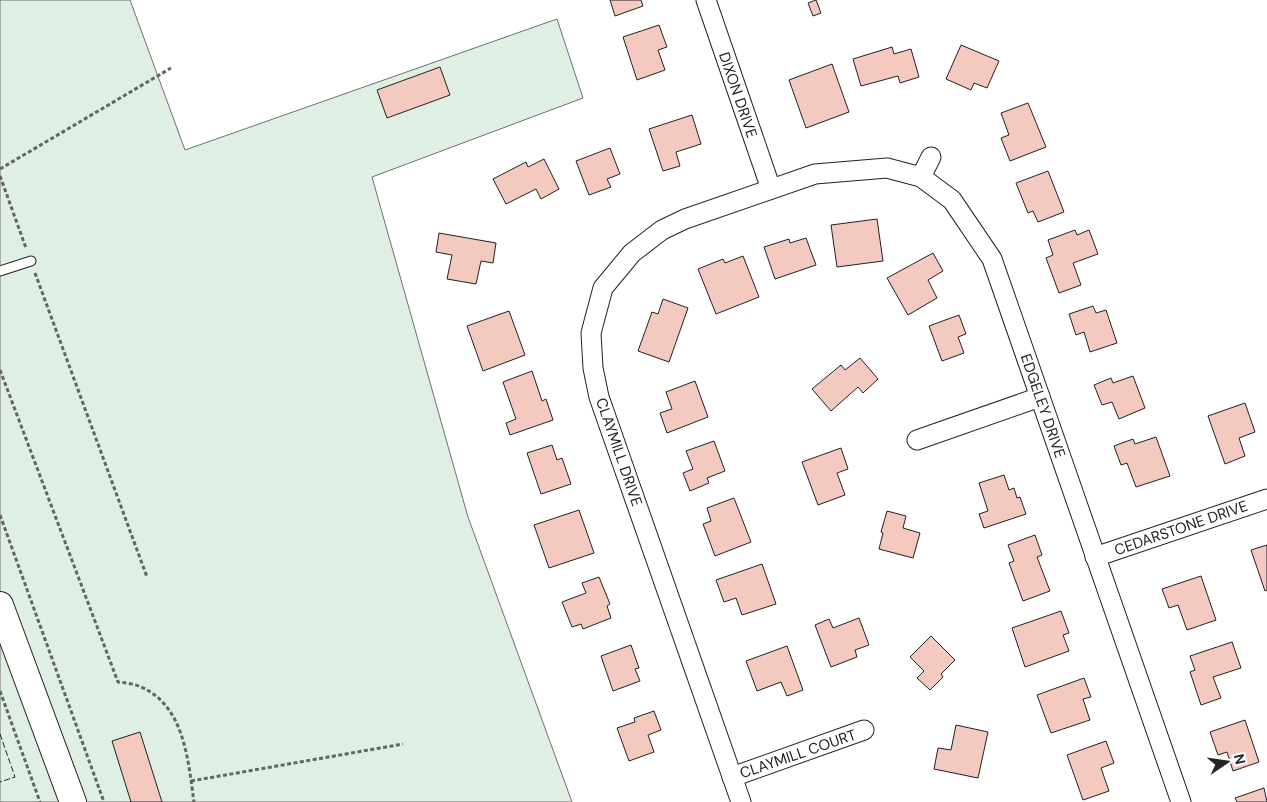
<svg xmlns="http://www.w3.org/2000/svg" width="1267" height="802" font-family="'DM Sans',sans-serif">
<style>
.green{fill:#e0efe3;stroke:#6f6f6f}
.building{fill:#f3c9c0;stroke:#222}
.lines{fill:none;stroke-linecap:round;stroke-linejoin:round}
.lane-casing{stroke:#222;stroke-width:11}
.street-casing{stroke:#222;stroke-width:21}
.secondary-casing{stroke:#222;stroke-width:28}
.path{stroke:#646464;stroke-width:3;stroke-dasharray:4 2.5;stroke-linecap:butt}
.lane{stroke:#fff;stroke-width:9}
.street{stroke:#fff;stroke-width:19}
.secondary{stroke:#fff;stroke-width:26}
.fence{stroke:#222;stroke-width:1;stroke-dasharray:6 2.5;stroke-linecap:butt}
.labels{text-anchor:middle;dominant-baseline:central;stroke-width:4;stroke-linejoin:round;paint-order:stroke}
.street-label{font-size:15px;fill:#222;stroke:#fff}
</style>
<rect width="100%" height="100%" fill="#fff"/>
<polygon class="green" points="0,0 130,0 185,150 557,19 583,98 372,177 468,517 572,802 0,802"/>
<g class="building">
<polygon points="610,0 641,0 643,6 615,16"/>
<polygon points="816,0 821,13 813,16 808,3"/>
<polygon points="659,25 667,47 658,50 665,70 637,80 623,37"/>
<polygon points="961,45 999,61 987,88 974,83 971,90 946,79"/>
<polygon points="892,47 894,54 911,49 919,77 900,83 898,76 861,86 853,59"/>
<polygon points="832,64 849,112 806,128 789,80"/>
<polygon points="440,67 450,95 387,118 377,90"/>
<polygon points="1028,103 1046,147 1010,161 1001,138 1009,135 1001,113"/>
<polygon points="692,115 701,144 676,152 680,166 663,171 649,129"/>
<polygon points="610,148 620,174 607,179 611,187 589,195 576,161"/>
<polygon points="544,159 559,189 541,199 536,189 506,204 493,179 526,162 528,167"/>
<polygon points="1048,171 1064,212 1038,222 1033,211 1028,213 1016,183"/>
<polygon points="877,219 883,261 837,267 831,225"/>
<polygon points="1075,230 1077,235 1089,230 1098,254 1073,263 1081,285 1059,293 1046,258 1053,255 1048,240"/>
<polygon points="439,233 496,243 493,263 481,261 476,284 447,279 452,255 436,252"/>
<polygon points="806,238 816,265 775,279 764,247 789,239 790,243"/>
<polygon points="933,253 943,271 928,280 937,298 908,315 887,278"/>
<polygon points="743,256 759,297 716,314 698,269 723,259 725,263"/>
<polygon points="663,299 688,308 669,362 638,351 652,312 658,314"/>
<polygon points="1093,306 1096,313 1106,310 1117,343 1090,352 1084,332 1076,335 1069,314"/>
<polygon points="509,311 525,355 483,371 467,326"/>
<polygon points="959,315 966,334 958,337 964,353 942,361 929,326"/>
<polygon points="860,358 878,379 863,393 858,387 831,411 812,389 841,365 845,370"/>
<polygon points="532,371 542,401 546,399 553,420 510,435 506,423 516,419 503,382"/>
<polygon points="1133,376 1145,408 1119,419 1112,402 1102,405 1094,385 1111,378 1113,383"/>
<polygon points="695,381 708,417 667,433 660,413 672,409 666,392"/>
<polygon points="1245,403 1255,432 1239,438 1245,456 1225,464 1208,416"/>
<polygon points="1156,437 1170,476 1136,487 1127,463 1121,465 1114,446 1133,439 1135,444"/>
<polygon points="714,441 725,471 707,478 709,483 690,491 683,473 693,469 686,451"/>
<polygon points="552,445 557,460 562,458 571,484 541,494 527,453"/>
<polygon points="841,448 848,469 837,473 845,495 818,505 802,462"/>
<polygon points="1004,475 1009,490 1014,488 1017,498 1020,497 1026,514 984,528 979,514 988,511 979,483"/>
<polygon points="734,498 751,542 715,556 703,524 711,521 707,508"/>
<polygon points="579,510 594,553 549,568 534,525"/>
<polygon points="887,511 906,516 903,528 920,533 913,558 879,549 883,533 881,532"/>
<polygon points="1035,535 1042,555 1037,557 1050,591 1023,601 1009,563 1014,561 1008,545"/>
<polygon points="1267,545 1267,590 1265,591 1251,550"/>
<polygon points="762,564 776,604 742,615 736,598 724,602 716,580"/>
<polygon points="1201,576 1216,620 1187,630 1178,605 1169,608 1162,589"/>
<polygon points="599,577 610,604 607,606 611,618 583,629 581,624 572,627 562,602 586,593 582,583"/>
<polygon points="1061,611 1069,633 1063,635 1069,651 1025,667 1012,628"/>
<polygon points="859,618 869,645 855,650 857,657 831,667 815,625 829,619 833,628"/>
<polygon points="931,636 955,660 941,674 943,677 930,690 917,678 924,671 910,657"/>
<polygon points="1232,642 1241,668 1213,677 1221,698 1201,705 1190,672 1195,670 1190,656"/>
<polygon points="631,645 639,668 635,669 640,681 613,691 601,656"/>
<polygon points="787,646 803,690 787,696 781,682 757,691 746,661"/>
<polygon points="1084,678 1091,697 1083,699 1090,720 1051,733 1037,695"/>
<polygon points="654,711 661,730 648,735 654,752 629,761 617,728 635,722 634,718"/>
<polygon points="1245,720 1259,762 1233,771 1227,752 1218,755 1210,732"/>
<polygon points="956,725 988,732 978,778 934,769 938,748 951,750"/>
<polygon points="140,732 162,802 131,802 112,741"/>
<polygon points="1106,741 1114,763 1101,768 1109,791 1083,800 1067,755"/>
<polygon points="1264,788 1267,802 1237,802 1235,798"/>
</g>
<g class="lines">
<defs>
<polyline id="lane" points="0,271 31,261"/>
<g id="street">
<polyline points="706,0 771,189"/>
<polyline points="921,177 931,157"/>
<polyline points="917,440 1040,397"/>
<polyline points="1095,557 1267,499"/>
<polyline points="732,777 864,730"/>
<polyline points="741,802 599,397 593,368 591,333 603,288 632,253 662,230 685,219 815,174 887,168 921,177 952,200 992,259 1181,802"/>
</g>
<polyline id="secondary" points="0,605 73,802"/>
</defs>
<use href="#lane" class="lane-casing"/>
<use href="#street" class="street-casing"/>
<use href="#secondary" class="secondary-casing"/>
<g class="path">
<polyline points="0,169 171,68"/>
<polyline points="0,176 26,248"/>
<polyline points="35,273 147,577"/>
<path d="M 0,370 L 118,682 C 126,683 135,684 141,687 C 185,706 188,761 194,802"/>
<polyline points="0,515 104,802"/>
<polyline points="0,691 40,802"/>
<polyline points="191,781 403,744"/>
</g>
<use href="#lane" class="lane"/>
<use href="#street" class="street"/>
<use href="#secondary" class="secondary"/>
<polyline class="fence" points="0,734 15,777 0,782"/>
</g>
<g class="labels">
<g class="street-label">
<text transform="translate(738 95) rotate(71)">DIXON DRIVE</text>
<text transform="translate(1043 406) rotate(71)">EDGELEY DRIVE</text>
<text transform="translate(619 452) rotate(71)">CLAYMILL DRIVE</text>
<text transform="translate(1181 528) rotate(-19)">CEDARSTONE DRIVE</text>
<text transform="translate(798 754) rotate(-19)">CLAYMILL COURT</text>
</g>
</g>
<g transform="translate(1227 762) rotate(77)" stroke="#ffffff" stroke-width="4" paint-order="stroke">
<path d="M0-4L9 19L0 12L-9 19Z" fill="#222222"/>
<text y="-8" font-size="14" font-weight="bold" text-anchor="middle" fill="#222222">N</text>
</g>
</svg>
